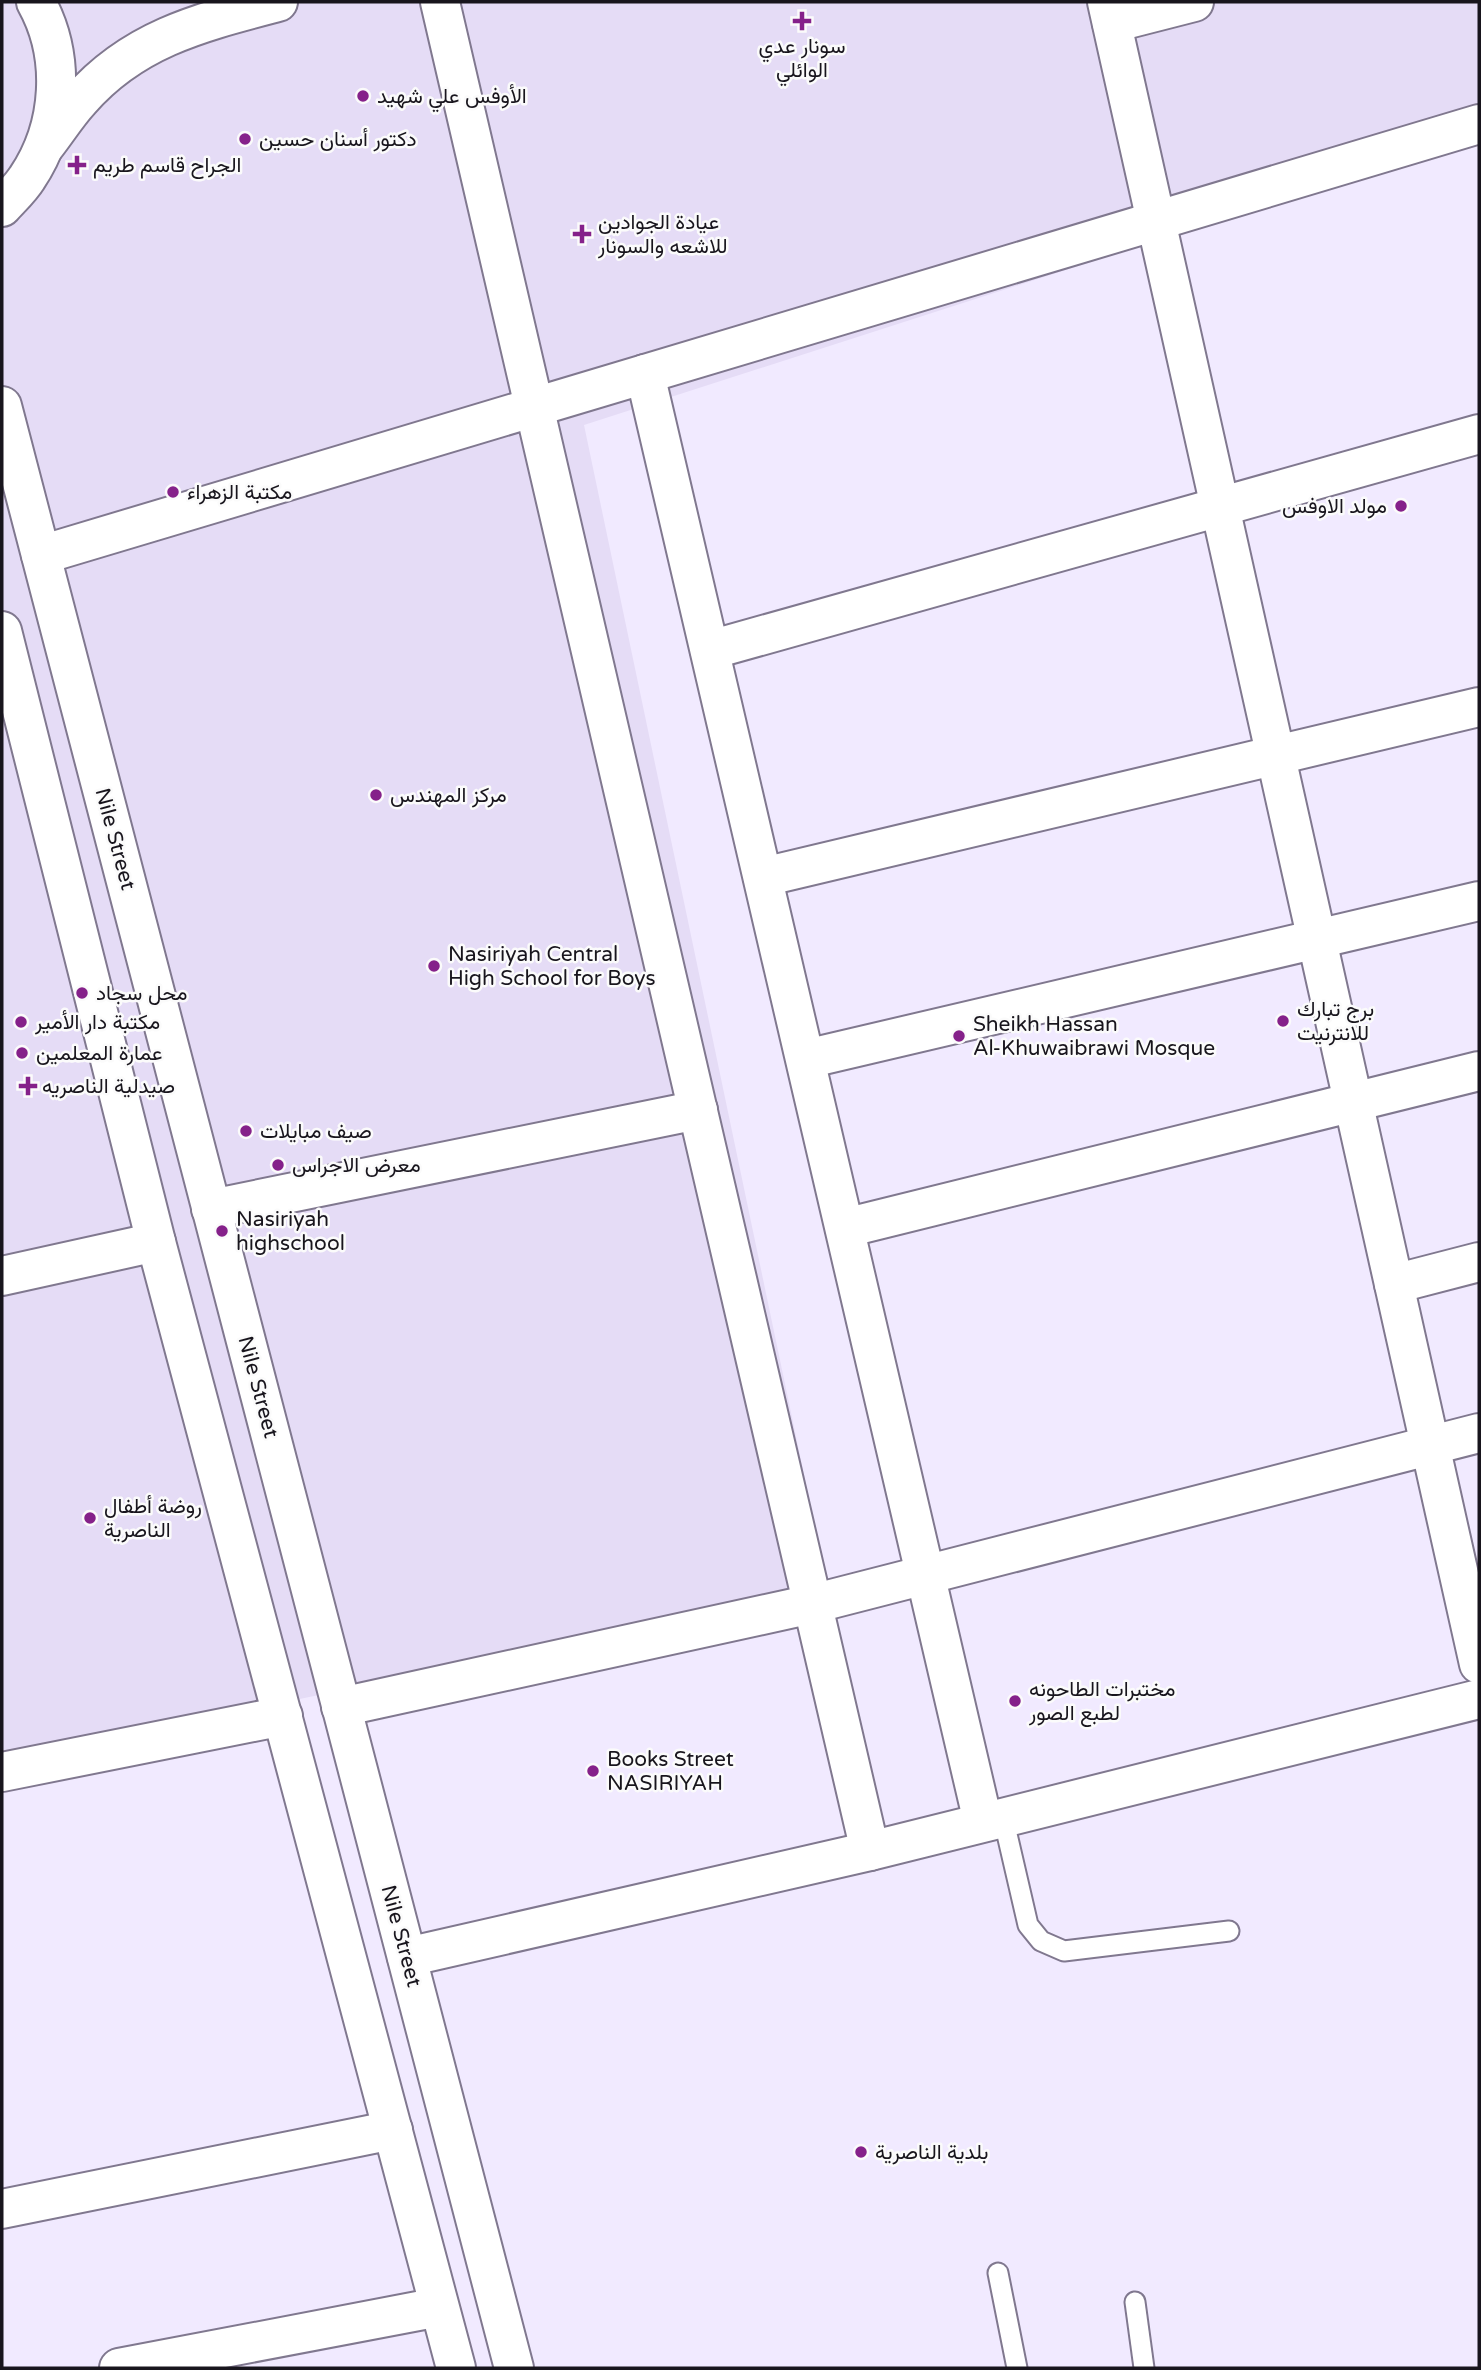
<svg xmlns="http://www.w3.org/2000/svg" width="1481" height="2370" font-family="'Varela Round',Vazirmatn,sans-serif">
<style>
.built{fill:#e5dcf6}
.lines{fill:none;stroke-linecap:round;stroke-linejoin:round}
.lane-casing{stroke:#80788f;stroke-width:23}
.street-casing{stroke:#80788f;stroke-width:42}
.secondary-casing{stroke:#80788f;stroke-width:42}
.lane{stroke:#fff;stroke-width:19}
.street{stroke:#fff;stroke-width:38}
.secondary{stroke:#fff;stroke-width:38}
.poi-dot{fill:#85218a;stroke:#fbfbfb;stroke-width:2.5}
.labels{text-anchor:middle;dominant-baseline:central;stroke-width:5;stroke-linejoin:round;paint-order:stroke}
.poi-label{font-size:21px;fill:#18151d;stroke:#fbfbfb;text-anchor:start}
.street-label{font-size:21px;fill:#18151d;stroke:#fbfbfb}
</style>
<rect width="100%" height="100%" fill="#f1eaff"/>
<polygon class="built" points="2,2 1479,2 1479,137 584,425 828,1589 2,1761"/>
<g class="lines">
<defs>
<g id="lane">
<polyline points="1003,1817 1028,1925 1041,1941 1064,1951 1229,1931"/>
<polyline points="998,2273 1017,2368"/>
<polyline points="1135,2302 1144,2368"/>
</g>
<g id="street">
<polyline points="440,2 870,1851"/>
<polyline points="1107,2 1479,1664"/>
<polyline points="1112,23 1194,2"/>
<polyline points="645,374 983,1822"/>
<polyline points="41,555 1479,124"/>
<polyline points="710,650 1479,434"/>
<polyline points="763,877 1479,707"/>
<polyline points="806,1059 1479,901"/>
<polyline points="211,1209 698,1110"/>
<polyline points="845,1228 1479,1071"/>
<polyline points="2,1276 156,1242"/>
<polyline points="1394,1284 1479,1262"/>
<polyline points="341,1707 812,1604 1479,1433"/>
<polyline points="2,1772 283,1716"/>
<polyline points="407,1957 870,1851 1479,1699"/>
<polyline points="2,2209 393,2130"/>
<polyline points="119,2368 439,2307"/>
</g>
<g id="secondary">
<path d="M 44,147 C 56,132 67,114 80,100 C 134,38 202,22 278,2"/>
<path d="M 2,207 C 10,198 20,189 27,178 C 62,126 66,56 36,2"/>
<polyline points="2,406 514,2368"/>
<polyline points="2,631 156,1242 456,2368"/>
</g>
</defs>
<use href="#lane" class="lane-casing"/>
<use href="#street" class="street-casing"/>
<use href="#secondary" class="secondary-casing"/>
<use href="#lane" class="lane"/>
<use href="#street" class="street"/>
<use href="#secondary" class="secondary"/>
</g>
<g class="poi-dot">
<path d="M798.5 10.5h7v7h7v7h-7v7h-7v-7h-7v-7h7z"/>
<circle cx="363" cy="96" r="7"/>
<circle cx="245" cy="139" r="7"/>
<path d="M73.5 154.5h7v7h7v7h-7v7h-7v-7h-7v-7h7z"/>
<path d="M578.5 223.5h7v7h7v7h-7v7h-7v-7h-7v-7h7z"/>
<circle cx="173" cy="492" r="7"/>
<circle cx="1401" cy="506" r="7"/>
<circle cx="376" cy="795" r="7"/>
<circle cx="434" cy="966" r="7"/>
<circle cx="82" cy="993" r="7"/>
<circle cx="1283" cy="1021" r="7"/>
<circle cx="21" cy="1022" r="7"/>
<circle cx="959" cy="1036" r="7"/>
<circle cx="22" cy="1053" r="7"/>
<path d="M24.5 1075.5h7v7h7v7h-7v7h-7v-7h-7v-7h7z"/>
<circle cx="246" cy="1131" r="7"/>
<circle cx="278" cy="1165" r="7"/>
<circle cx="222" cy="1231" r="7"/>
<circle cx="90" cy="1518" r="7"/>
<circle cx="1015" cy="1701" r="7"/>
<circle cx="593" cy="1771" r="7"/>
<circle cx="861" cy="2152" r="7"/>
</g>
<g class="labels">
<g class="poi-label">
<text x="802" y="46" text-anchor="middle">سونار عدي<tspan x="802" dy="24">الوائلي</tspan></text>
<text x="377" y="96">الأوفس علي شهيد</text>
<text x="259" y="139">دكتور أسنان حسين</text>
<text x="93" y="165">الجراح قاسم طريم</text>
<text x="598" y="222">عيادة الجوادين<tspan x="598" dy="24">للاشعه والسونار</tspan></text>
<text x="187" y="492">مكتبة الزهراء</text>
<text x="1387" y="506" text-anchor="end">مولد الاوفس</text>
<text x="390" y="795">مركز المهندس</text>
<text x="448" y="954">Nasiriyah Central<tspan x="448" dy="24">High School for Boys</tspan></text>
<text x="96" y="993">محل سجاد</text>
<text x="1297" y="1009">برج تبارك<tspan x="1297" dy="24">للانترنيت</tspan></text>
<text x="35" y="1022">مكتبة دار الأمير</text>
<text x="973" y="1024">Sheikh Hassan<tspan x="973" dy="24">Al-Khuwaibrawi Mosque</tspan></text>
<text x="36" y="1053">عمارة المعلمين</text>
<text x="42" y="1086">صيدلية الناصريه</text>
<text x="260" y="1131">صيف مبايلات</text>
<text x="292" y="1165">معرض الاجراس</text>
<text x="236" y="1219">Nasiriyah<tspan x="236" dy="24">highschool</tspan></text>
<text x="104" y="1506">روضة أطفال<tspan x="104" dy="24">الناصرية</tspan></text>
<text x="1029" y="1689">مختبرات الطاحونه<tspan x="1029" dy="24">لطبع الصور</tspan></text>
<text x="607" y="1759">Books Street<tspan x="607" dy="24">NASIRIYAH</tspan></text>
<text x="875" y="2152">بلدية الناصرية</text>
</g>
<g class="street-label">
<text transform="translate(115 839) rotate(75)">Nile Street</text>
<text transform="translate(258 1387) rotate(75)">Nile Street</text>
<text transform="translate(401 1936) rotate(75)">Nile Street</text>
</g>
</g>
<rect width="1481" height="2370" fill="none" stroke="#18151d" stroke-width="7"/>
</svg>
